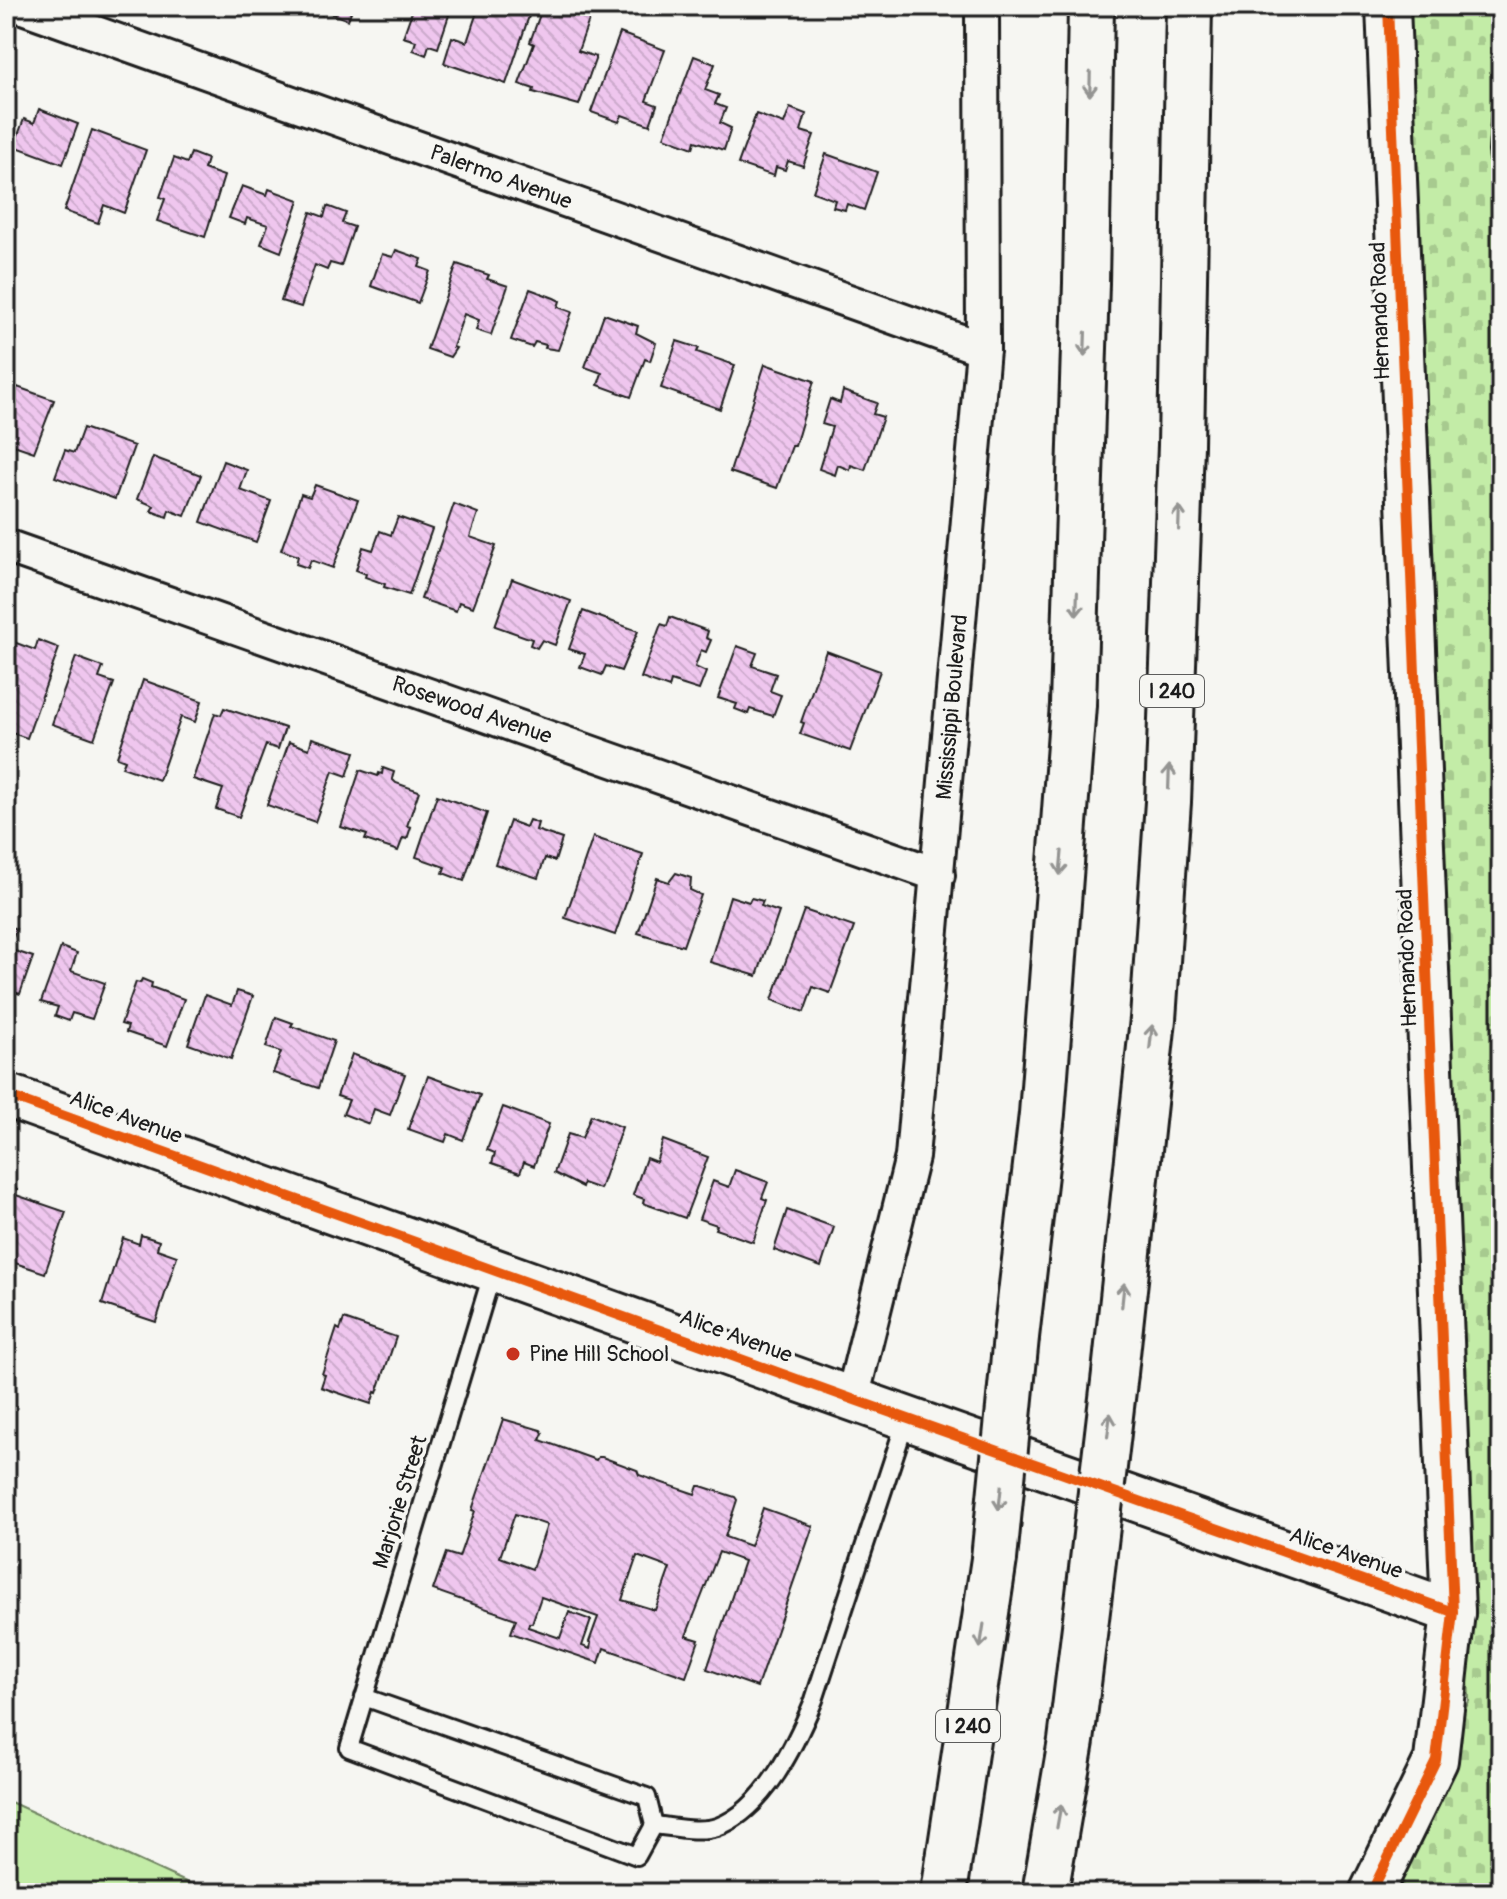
<svg xmlns="http://www.w3.org/2000/svg" width="1507" height="1899" font-family="Pangolin,sans-serif">
<style>
.green{fill:#c3eca7;stroke:#708462;stroke-width:2}
.cemetery{fill:url(#cemetery-stones);stroke:#708462;stroke-width:2}
.building{fill:url(#building-back-hatch);stroke:#1c1c1c;stroke-width:2;fill-rule:evenodd}
.lines{fill:none;stroke-linecap:round;stroke-linejoin:round}
.service-casing{stroke:#1c1c1c;stroke-width:22}
.minor-casing{stroke:#1c1c1c;stroke-width:38}
.tertiary-casing{stroke:#1c1c1c;stroke-width:48}
.motorway-casing{stroke:#1c1c1c;stroke-width:50}
.service{stroke:#f6f6f2;stroke-width:16}
.minor{stroke:#f6f6f2;stroke-width:32}
.tertiary{stroke:#f6f6f2;stroke-width:42}
.motorway{stroke:#f6f6f2;stroke-width:44}
.motorway-bridge-casing{stroke:#1c1c1c;stroke-width:50;stroke-linecap:butt}
.motorway-bridge{stroke:#f6f6f2;stroke-width:44}
.cycleway-casing{stroke:#f6f6f2;stroke-width:15}
.cycleway{stroke:#e8590c;stroke-width:10}
.oneway{stroke:#949492}
.poi-dot{fill:#c8321e;stroke:#f6f6f2;stroke-width:3}
.labels{text-anchor:middle;dominant-baseline:central;stroke-width:7;stroke-linejoin:round;paint-order:stroke}
.shield{fill:#f6f6f2;stroke:#5d5d5c;stroke-width:2}
.shield-label{font-size:20px;font-weight:bold;fill:#1c1c1c}
.street-label{font-size:22px;fill:#1c1c1c;stroke:#f6f6f2}
.poi-label{font-size:22px;fill:#1c1c1c;stroke:#f6f6f2;text-anchor:start}
</style>
<defs>
<pattern id="cemetery-stones" width="16" height="16" patternUnits="userSpaceOnUse" patternTransform="scale(2)"><rect width="16" height="16" fill="#c3eca7"/><path d="M2 7V4a2 2 0 0 1 4 0v3zM10 15v-3a2 2 0 0 1 4 0v3z" fill="#a7ca8f"/></pattern>
<pattern id="building-back-hatch" width="6" height="6" patternUnits="userSpaceOnUse" patternTransform="scale(2)"><rect width="6" height="6" fill="#efc6ee"/><path d="M-1 5l2 2M0 0l6 6M5-1l2 2" fill="none" stroke="#cac"/></pattern>
</defs>
<rect width="100%" height="100%" fill="#f6f6f2"/>
<filter id="ink" filterUnits="userSpaceOnUse"><feTurbulence type="fractalNoise" baseFrequency=".0125" numOctaves="2"/><feDisplacementMap in="SourceGraphic" scale="16" xChannelSelector="R" yChannelSelector="G"/><feConvolveMatrix kernelMatrix="1 2 1 2 8 2 1 2 1" color-interpolation-filters="sRGB"/></filter>
<g filter="url(#ink)">
<polygon class="green" points="6,1800 210,1893 6,1893"/>
<polygon class="cemetery" points="1404,6 1501,6 1501,1893 1381,1893 1469,1701"/>
<g class="building">
<polygon points="309,6 353,6 348,20 323,10 322,15 312,12 314,8"/>
<polygon points="414,6 452,6 438,48 429,45 426,55 413,50 416,41 403,37"/>
<polygon points="479,6 521,6 531,10 506,84 444,63 452,37 467,42"/>
<polygon points="543,6 567,9 569,6 594,6 578,51 596,57 579,105 533,92 534,89 519,84 534,44 530,42"/>
<polygon points="620,33 665,50 646,101 657,105 650,125 622,115 619,122 591,112"/>
<polygon points="694,56 715,64 705,90 719,95 715,104 726,108 720,123 731,128 724,150 695,141 693,148 664,137"/>
<polygon points="790,108 806,114 801,131 814,135 803,166 788,161 785,170 776,167 774,176 738,164 756,114 784,124"/>
<polygon points="39,109 78,124 63,164 14,146 24,119 34,123"/>
<polygon points="92,130 146,150 124,213 104,205 98,223 64,211"/>
<polygon points="191,153 207,159 204,169 224,176 205,237 157,221 165,199 160,197 174,158 187,163"/>
<polygon points="826,154 877,172 864,210 847,204 845,210 833,207 835,200 813,192"/>
<polygon points="242,186 267,195 269,189 299,200 281,252 261,244 268,225 247,218 245,224 229,218"/>
<polygon points="327,206 346,213 342,223 354,227 341,266 330,263 327,270 315,265 301,307 281,301 311,212 324,217"/>
<polygon points="396,250 422,259 419,267 430,271 418,303 371,286 382,254 393,257"/>
<polygon points="457,264 489,275 487,279 508,286 491,335 476,330 479,320 464,314 453,347 456,348 450,357 427,349"/>
<polygon points="530,289 554,298 560,301 558,307 572,312 558,350 545,348 546,345 535,342 532,347 511,340"/>
<polygon points="604,314 638,326 636,333 656,343 650,361 645,359 631,397 598,385 602,373 585,367"/>
<polygon points="677,341 699,348 697,352 735,365 720,409 661,388"/>
<polygon points="765,364 814,381 795,446 792,446 777,488 730,472"/>
<polygon points="6,383 54,400 34,452 8,443 6,447"/>
<polygon points="843,391 877,403 873,414 883,417 865,470 851,465 850,470 838,465 835,475 819,469 832,427 822,424 830,399 840,403"/>
<polygon points="83,428 134,446 115,499 55,477 65,450 74,453"/>
<polygon points="153,457 201,475 185,516 169,510 167,517 151,511 154,506 137,499"/>
<polygon points="223,461 247,470 240,490 271,501 256,542 201,522"/>
<polygon points="315,485 358,500 333,568 311,560 308,568 296,564 298,556 281,550 301,494 310,497"/>
<polygon points="454,504 478,513 470,537 496,546 473,607 459,602 456,611 421,599"/>
<polygon points="398,517 432,529 409,595 384,587 385,584 365,577 366,574 356,570 363,547 373,550 380,531 391,535"/>
<polygon points="512,579 571,601 555,645 542,640 537,648 530,645 532,639 495,626"/>
<polygon points="583,611 638,631 621,671 606,666 602,675 580,667 585,654 569,649"/>
<polygon points="670,617 708,631 706,638 711,640 706,652 701,650 695,667 706,672 699,690 671,681 669,688 641,678 661,624 667,626"/>
<polygon points="38,640 59,648 27,738 6,731 6,656 11,641 35,650"/>
<polygon points="737,646 757,653 752,666 776,674 770,691 781,695 773,716 750,709 748,714 735,709 737,704 718,698"/>
<polygon points="826,651 880,671 850,751 800,734 804,723 801,722"/>
<polygon points="76,657 103,667 99,678 114,683 94,739 52,724"/>
<polygon points="143,680 202,701 195,722 181,717 159,780 122,767 125,760 117,757"/>
<polygon points="224,708 285,728 278,749 266,745 239,817 216,809 223,789 193,779 215,713 221,715"/>
<polygon points="312,738 355,752 347,776 333,771 315,822 267,805 289,742 309,749"/>
<polygon points="383,768 394,772 392,779 396,783 419,791 407,826 411,827 407,839 403,838 398,851 365,840 367,835 341,827 360,770 378,776 379,773 382,774"/>
<polygon points="437,795 487,813 464,881 443,873 445,867 416,857"/>
<polygon points="529,820 538,823 536,830 562,839 555,861 545,858 538,878 495,864 510,821 526,827"/>
<polygon points="593,837 643,854 615,935 565,918"/>
<polygon points="676,873 691,878 690,890 701,895 683,946 638,933 657,878 669,882"/>
<polygon points="730,896 749,902 751,898 763,901 761,906 779,912 757,976 710,962"/>
<polygon points="804,910 854,927 830,993 813,987 804,1012 772,1000"/>
<polygon points="6,925 16,929 9,949 33,957 20,994 6,989"/>
<polygon points="61,947 77,953 71,971 105,983 92,1019 72,1013 69,1021 55,1016 58,1007 41,1002"/>
<polygon points="142,979 152,983 151,987 184,999 167,1046 126,1032 128,1026 121,1024 136,982 140,983"/>
<polygon points="237,991 253,996 231,1059 188,1044 205,995 232,1005"/>
<polygon points="276,1017 293,1023 291,1026 334,1041 318,1088 273,1073 281,1052 266,1047"/>
<polygon points="352,1054 405,1074 390,1115 374,1109 369,1124 343,1114 349,1100 337,1096"/>
<polygon points="428,1076 480,1095 463,1140 448,1134 445,1142 408,1129"/>
<polygon points="503,1107 549,1124 534,1166 524,1162 520,1173 492,1163 495,1153 487,1150"/>
<polygon points="591,1115 622,1127 600,1189 583,1183 582,1187 554,1173 568,1134 582,1138"/>
<polygon points="663,1140 708,1157 685,1218 643,1203 644,1199 633,1195 646,1158 656,1162"/>
<polygon points="735,1170 768,1182 762,1198 767,1200 753,1242 715,1229 717,1225 699,1219 713,1181 729,1187"/>
<polygon points="6,1185 17,1189 16,1195 66,1212 45,1273 6,1260"/>
<polygon points="787,1210 834,1227 821,1267 774,1250"/>
<polygon points="141,1235 159,1241 157,1249 177,1256 156,1322 102,1304 123,1238 139,1244"/>
<polygon points="344,1319 396,1337 377,1393 375,1392 371,1404 321,1387 325,1375 322,1374 337,1328 340,1330"/>
<path d="M 503,1419 L 541,1430 L 543,1433 L 540,1440 L 596,1460 L 598,1457 L 602,1457 L 637,1470 L 639,1475 L 695,1494 L 698,1486 L 701,1486 L 735,1497 L 737,1500 L 725,1537 L 750,1546 L 763,1508 L 813,1526 L 757,1687 L 707,1669 L 744,1561 L 719,1552 L 686,1636 L 699,1640 L 686,1677 L 604,1648 L 599,1663 L 511,1633 L 516,1619 L 433,1590 L 446,1553 L 459,1557 L 475,1511 L 472,1510 ZM 515,1514 L 547,1525 L 532,1569 L 500,1557 ZM 637,1556 L 670,1568 L 655,1610 L 622,1600 ZM 541,1597 L 598,1617 L 589,1642 L 591,1643 L 590,1649 L 582,1646 L 591,1620 L 569,1612 L 560,1638 L 528,1627 L 529,1623 L 532,1623 Z"/>
</g>
<g class="lines">
<defs>
<g id="service">
<polyline points="1501,109 1498,151 1501,174"/>
<polyline points="364,1697 647,1797 654,1825 637,1856 349,1748 493,1271"/>
<path d="M 654,1825 C 674,1827 698,1833 717,1827 C 765,1810 796,1743 814,1700 L 906,1420"/>
</g>
<g id="minor">
<polyline points="20,6 983,349"/>
<polyline points="6,546 938,875"/>
<polyline points="852,1399 912,1157 983,349 982,6"/>
</g>
<g id="tertiary">
<polyline points="6,1095 852,1399 1453,1612"/>
<polyline points="1371,1893 1436,1760 1453,1612 1388,6"/>
</g>
<g id="motorway">
<polyline points="1016,1337 1042,1114 1073,705 1086,283 1091,6"/>
<polyline points="1115,1373 1153,1019 1168,802 1181,445 1189,6"/>
<polyline points="944,1893 994,1559"/>
<polyline points="1045,1893 1071,1741 1090,1586"/>
</g>
</defs>
<use href="#service" class="service-casing"/>
<use href="#minor" class="minor-casing"/>
<use href="#tertiary" class="tertiary-casing"/>
<use href="#motorway" class="motorway-casing"/>
<use href="#service" class="service"/>
<use href="#minor" class="minor"/>
<use href="#tertiary" class="tertiary"/>
<use href="#motorway" class="motorway"/>
<defs>
<g id="motorway-bridge">
<polyline points="994,1559 1016,1337"/>
<polyline points="1090,1586 1115,1373"/>
</g>
</defs>
<use href="#motorway-bridge" class="motorway-bridge-casing"/>
<use href="#motorway-bridge" class="motorway-bridge"/>
<defs>
<g id="cycleway">
<polyline points="6,1095 852,1399 1453,1612"/>
<polyline points="1371,1893 1436,1760 1453,1612 1388,6"/>
</g>
</defs>
<use href="#cycleway" class="cycleway-casing"/>
<use href="#cycleway" class="cycleway"/>
</g>
<defs><path id="oneway-shaft" d="M-6 0H5M1.5-3L5.5 0L1.5 3" fill="none" stroke-width="1.6" stroke-linecap="round" stroke-linejoin="round" transform="scale(2)"/></defs>
<g class="oneway">
<use href="#oneway-shaft" transform="translate(1090 84) rotate(91)"/>
<use href="#oneway-shaft" transform="translate(1085 344) rotate(92)"/>
<use href="#oneway-shaft" transform="translate(1179 518) rotate(-88)"/>
<use href="#oneway-shaft" transform="translate(1077 604) rotate(92)"/>
<use href="#oneway-shaft" transform="translate(1169 777) rotate(-88)"/>
<use href="#oneway-shaft" transform="translate(1061 863) rotate(95)"/>
<use href="#oneway-shaft" transform="translate(1151 1037) rotate(-84)"/>
<use href="#oneway-shaft" transform="translate(1123 1295) rotate(-84)"/>
<use href="#oneway-shaft" transform="translate(1109 1425) rotate(-83)"/>
<use href="#oneway-shaft" transform="translate(1000 1498) rotate(96)"/>
<use href="#oneway-shaft" transform="translate(982 1636) rotate(99)"/>
<use href="#oneway-shaft" transform="translate(1059 1816) rotate(-80)"/>
</g>
</g>
<circle class="poi-dot" cx="513" cy="1354" r="8"/>
<g class="labels">
<g class="shield">
<rect x="1140" y="675" width="64" height="32" rx="6"/>
<rect x="936" y="1710" width="64" height="32" rx="6"/>
</g>
<g class="shield-label">
<text x="1172" y="691">I 240</text>
<text x="968" y="1726">I 240</text>
</g>
<g class="street-label">
<text transform="translate(501 177) rotate(20)">Palermo Avenue</text>
<text transform="translate(1380 311) rotate(-92)">Hernando Road</text>
<text transform="translate(952 707) rotate(-85)">Mississippi Boulevard</text>
<text transform="translate(472 710) rotate(19)">Rosewood Avenue</text>
<text transform="translate(1407 958) rotate(-92)">Hernando Road</text>
<text transform="translate(126 1117) rotate(20)">Alice Avenue</text>
<text transform="translate(736 1336) rotate(20)">Alice Avenue</text>
<text transform="translate(400 1502) rotate(-73)">Marjorie Street</text>
<text transform="translate(1346 1553) rotate(19)">Alice Avenue</text>
</g>
<g class="poi-label">
<text x="529" y="1354">Pine Hill School</text>
</g>
</g>
<rect width="1507" height="1899" fill="none" stroke="#f6f6f2" stroke-width="32"/>
<rect x="16" y="16" width="1475" height="1867" fill="none" stroke="#1c1c1c" stroke-width="3" filter="url(#ink)"/>
</svg>
